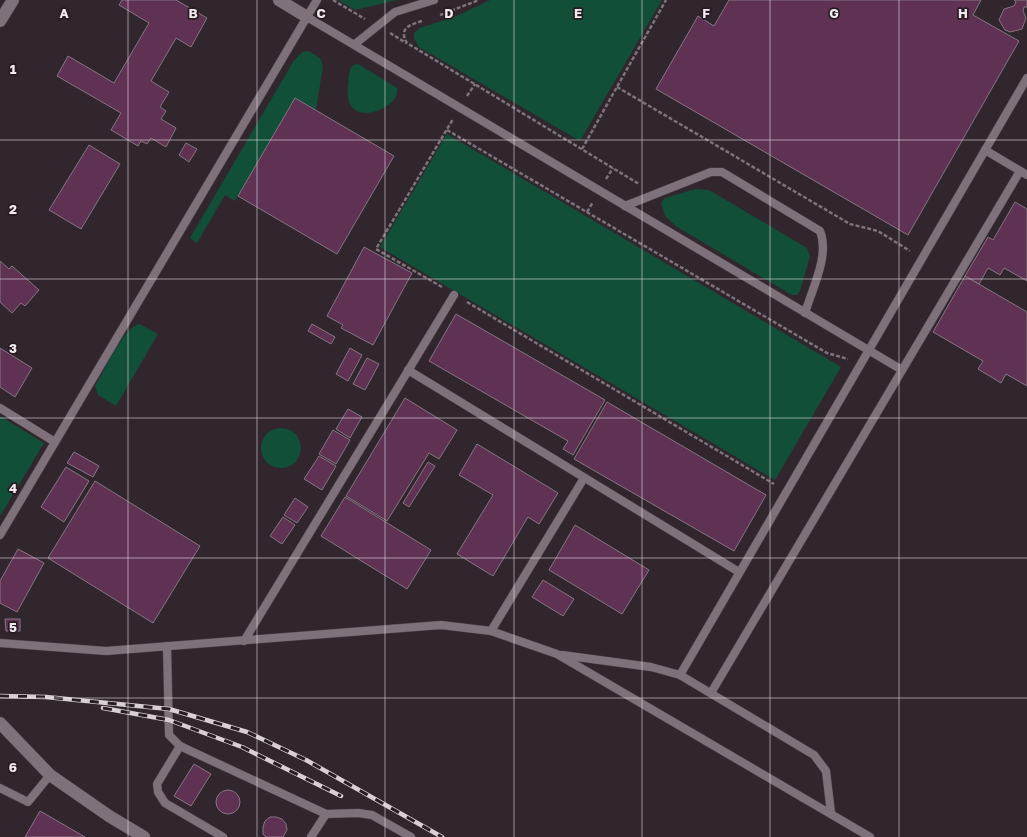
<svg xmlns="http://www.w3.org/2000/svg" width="1027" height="837" font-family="'Golos Text',sans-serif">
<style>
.green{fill:#114f38}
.building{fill:#5f3254;stroke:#847680}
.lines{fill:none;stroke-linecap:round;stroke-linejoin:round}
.lane-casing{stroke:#4d434a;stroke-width:9}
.street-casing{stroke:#4d434a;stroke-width:13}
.path{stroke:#7d737a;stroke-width:2.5;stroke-dasharray:4 2;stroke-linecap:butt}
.lane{stroke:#7f717b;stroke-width:8}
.street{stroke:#7f717b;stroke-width:12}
.rail-casing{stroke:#d8d0d5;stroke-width:4.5}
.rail{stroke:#271c24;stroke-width:3;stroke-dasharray:9;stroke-linecap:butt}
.grid{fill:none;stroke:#f1e9ee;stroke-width:1;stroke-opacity:0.55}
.grid-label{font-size:13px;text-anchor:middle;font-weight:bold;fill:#f1e9ee;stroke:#271c24;stroke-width:3.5;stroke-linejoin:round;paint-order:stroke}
</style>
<rect width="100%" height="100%" fill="#31262e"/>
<g class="green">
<polygon points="338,0 397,0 355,10"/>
<polygon points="490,0 662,0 580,141 419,47 414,39 414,33 420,28 459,15"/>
<polygon points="309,51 320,58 323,66 316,110 295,98 235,201 225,195 197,243 190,238 293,62 302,52"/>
<path d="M 358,64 L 397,88 C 403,108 342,133 348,86 C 349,78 348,71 353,65 Z"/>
<polygon points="447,134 841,367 775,480 380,247"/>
<polygon points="695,189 709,190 807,248 810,256 800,291 797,295 792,295 677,227 665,216 661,203 665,198"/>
<path d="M 139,324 L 158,334 L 116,406 L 98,395 L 95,386 C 104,372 123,328 139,324 Z"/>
<polygon points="0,416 44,443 0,516"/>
<circle cx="281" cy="448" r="20"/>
</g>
<g class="building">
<polygon points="122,0 176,0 207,18 191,47 176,38 151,81 169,92 160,107 166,111 161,119 176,128 166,147 151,138 147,144 141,141 138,146 111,130 121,113 57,76 68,56 114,83 149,23 119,5"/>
<polygon points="729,0 981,0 973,15 1019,41 908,235 656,89 698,16 714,26"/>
<polygon points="1014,0 1027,0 1027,7 1024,7 1023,11 1026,18 1022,29 1010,32 1005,30 999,20 1004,9 1014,6 1016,2"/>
<polygon points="295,98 394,156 337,254 238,196"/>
<polygon points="186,143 197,149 189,162 179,155"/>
<polygon points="89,145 120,164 81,229 49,210"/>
<polygon points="1015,202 1027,209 1027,281 1004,268 1000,275 988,268 979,284 965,276 988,237 993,240"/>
<polygon points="364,247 412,273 373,345 341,328 343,325 327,316"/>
<polygon points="0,261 9,269 12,266 39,290 25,306 21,303 12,313 0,302"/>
<polygon points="965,276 1027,312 1027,386 1006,374 1001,383 978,369 983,361 933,332"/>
<polygon points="456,314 605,400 573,455 563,449 568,441 429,361"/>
<polygon points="312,324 335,337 331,344 308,331"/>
<polygon points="0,348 32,368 15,397 0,387"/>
<polygon points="350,348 362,355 348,381 336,374"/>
<polygon points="367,358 379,364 365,390 353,384"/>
<polygon points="405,398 457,430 439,459 429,453 387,521 346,496"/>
<polygon points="607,402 766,495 734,551 574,459"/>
<polygon points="348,409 362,417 350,438 336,429"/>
<polygon points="333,430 350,440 336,464 319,454"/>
<polygon points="477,444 558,493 539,524 528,517 493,576 457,554 493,495 459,475"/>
<polygon points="74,452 99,466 93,477 67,463"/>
<polygon points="319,456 336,466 322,490 304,479"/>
<polygon points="428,462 435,466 409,507 403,503"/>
<polygon points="66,467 89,481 64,522 41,507"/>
<polygon points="95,481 200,546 153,623 48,558"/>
<polygon points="345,497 431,550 407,589 321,536"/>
<polygon points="295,498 308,507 297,523 284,515"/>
<polygon points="283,517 295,525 282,544 270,536"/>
<polygon points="575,525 649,570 622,614 549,570"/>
<polygon points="18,549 44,563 17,612 0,603 0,581"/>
<polygon points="543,580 574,599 563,616 532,597"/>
<polygon points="5,619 20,619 20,631 6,631"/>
<polygon points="194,764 211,774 191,806 174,796"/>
<circle cx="228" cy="802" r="12"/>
<polygon points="40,811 85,837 25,837"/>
<polygon points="270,817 276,817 282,819 286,824 287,830 283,837 266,837 263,834 263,827 265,821"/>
</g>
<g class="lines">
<defs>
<g id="lane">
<polyline points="307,17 902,370"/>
<polyline points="355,44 395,12 434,0"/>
<polyline points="985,150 1027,175"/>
<path d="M 625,206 L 711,172 L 722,172 L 820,231 C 830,255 812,289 805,313"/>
<polyline points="408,370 739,572"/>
<polyline points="0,408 55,442"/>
<polyline points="0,535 317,0"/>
<polyline points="491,631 584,478"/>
<polyline points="244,641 454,295"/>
<polyline points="0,643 106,651 441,625 491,631 557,654 870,837"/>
<polyline points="167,646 169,735 180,746 326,814 358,813 372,815 411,837"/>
<polyline points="562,655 651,667 680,675 814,755 826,771 831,813"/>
<polyline points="680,675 1027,78"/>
<polyline points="711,693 1020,171"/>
<polyline points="180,746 157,784 158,792 165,803 223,837"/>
<polyline points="0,788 28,802 50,775"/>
<polyline points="311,837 326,814"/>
</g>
<g id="street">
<polyline points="279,0 307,17"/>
<polyline points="0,21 13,0"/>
<polyline points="0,723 50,775 109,816 144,837"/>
</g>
</defs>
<use href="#lane" class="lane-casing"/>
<use href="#street" class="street-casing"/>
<g class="path">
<polyline points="333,0 365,19"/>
<polyline points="440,15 479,0"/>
<path d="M 422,21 C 410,25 398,28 407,43 L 639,184"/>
<polyline points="390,33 406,43"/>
<polyline points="617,87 850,224 878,231 910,251"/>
<polyline points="467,96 475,84"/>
<polyline points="447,130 827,353 848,359"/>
<polyline points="582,149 666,0"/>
<polyline points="606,179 613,168"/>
<polyline points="587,212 593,202"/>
<polyline points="442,287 376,249 453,119"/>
<polyline points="467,302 774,484"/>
</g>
<use href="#lane" class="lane"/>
<use href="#street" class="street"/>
<defs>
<g id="rail">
<polyline points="0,696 46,697 169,709 247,732 306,760 442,837"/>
<polyline points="103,708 169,720 242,747 341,796"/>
</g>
</defs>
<use href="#rail" class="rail-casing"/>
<use href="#rail" class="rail"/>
</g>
<path class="grid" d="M 128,0 L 128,837M 257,0 L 257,837M 385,0 L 385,837M 514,0 L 514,837M 642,0 L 642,837M 770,0 L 770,837M 899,0 L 899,837M 0,140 L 1027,140M 0,279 L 1027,279M 0,418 L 1027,418M 0,558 L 1027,558M 0,698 L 1027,698"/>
<g class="grid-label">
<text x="64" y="18">A</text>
<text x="193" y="18">B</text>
<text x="321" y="18">C</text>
<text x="449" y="18">D</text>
<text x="578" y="18">E</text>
<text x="706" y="18">F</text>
<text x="834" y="18">G</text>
<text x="963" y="18">H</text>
<text x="13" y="74">1</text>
<text x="13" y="214">2</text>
<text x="13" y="353">3</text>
<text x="13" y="493">4</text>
<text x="13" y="632">5</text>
<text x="13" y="772">6</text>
</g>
</svg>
